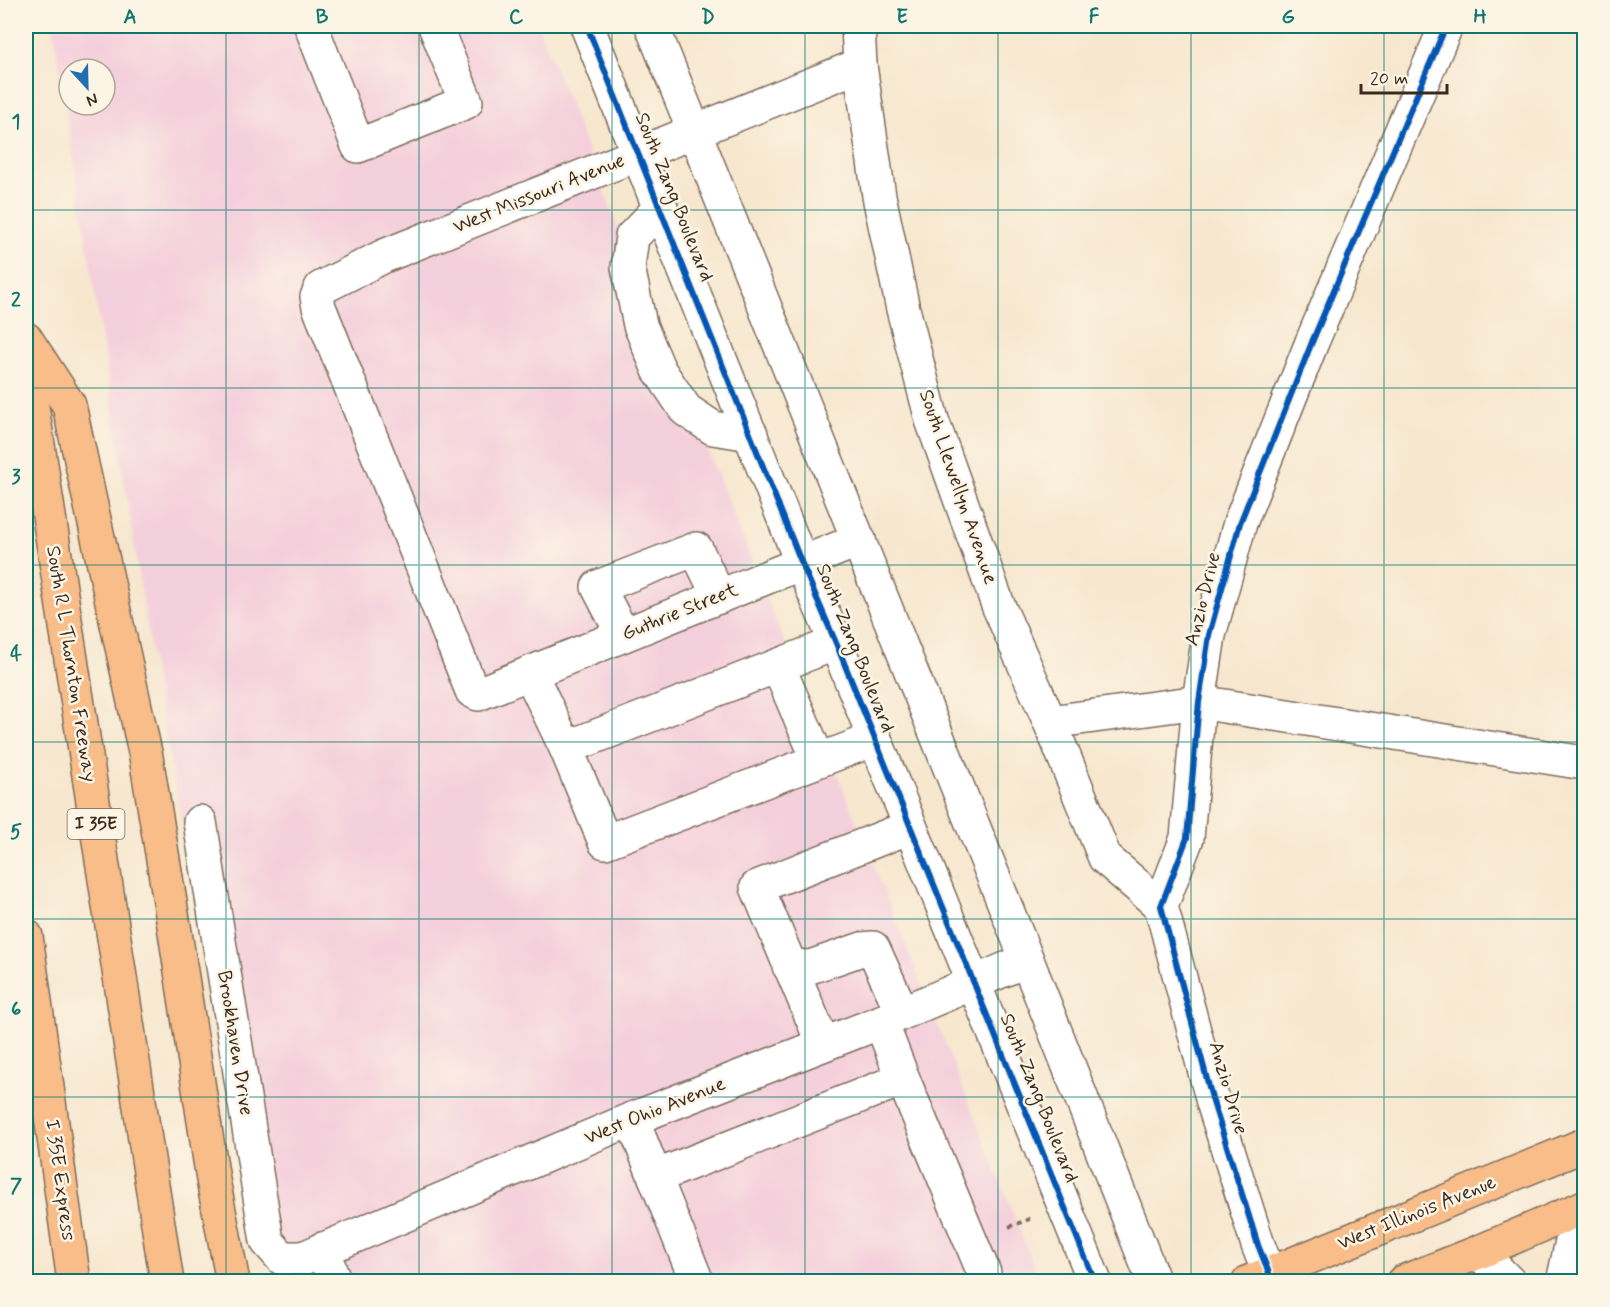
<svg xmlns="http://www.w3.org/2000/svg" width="1610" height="1307" font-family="Mynerve,sans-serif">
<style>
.built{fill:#f4cfdc;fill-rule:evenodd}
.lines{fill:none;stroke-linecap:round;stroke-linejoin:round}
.minor-casing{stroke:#7d6c5c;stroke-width:36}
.major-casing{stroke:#7d6c5c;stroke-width:36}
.highway-casing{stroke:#7d6c5c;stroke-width:36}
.path{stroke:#7d6c5c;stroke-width:4;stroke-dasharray:4.5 4.5;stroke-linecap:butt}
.minor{stroke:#fff;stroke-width:33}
.major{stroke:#f8bd89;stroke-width:33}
.highway{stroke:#f8bd89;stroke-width:33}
.cycleway-casing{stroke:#fcf5e5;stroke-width:10}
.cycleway{stroke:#0057b8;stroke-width:6}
.grid{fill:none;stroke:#0f766e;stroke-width:1.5;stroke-opacity:0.55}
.labels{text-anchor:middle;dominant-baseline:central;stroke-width:5;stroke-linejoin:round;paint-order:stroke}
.shield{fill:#fcf5e5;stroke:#75675a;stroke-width:1.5}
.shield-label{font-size:18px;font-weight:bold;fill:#3b2a1e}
.street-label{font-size:20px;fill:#3b2a1e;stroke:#fcf5e5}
.neatline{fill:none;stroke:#0f766e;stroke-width:2}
.grid-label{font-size:20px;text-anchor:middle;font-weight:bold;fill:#0f766e}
</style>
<rect width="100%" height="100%" fill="#fcf5e5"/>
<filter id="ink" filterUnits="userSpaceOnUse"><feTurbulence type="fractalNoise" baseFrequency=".0167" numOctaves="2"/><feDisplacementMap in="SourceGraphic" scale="12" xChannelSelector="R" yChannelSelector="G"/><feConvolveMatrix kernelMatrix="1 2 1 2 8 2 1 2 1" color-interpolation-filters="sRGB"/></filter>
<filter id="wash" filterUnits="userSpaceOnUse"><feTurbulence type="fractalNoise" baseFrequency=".008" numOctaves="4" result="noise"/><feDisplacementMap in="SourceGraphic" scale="24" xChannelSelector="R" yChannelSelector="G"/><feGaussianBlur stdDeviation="1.35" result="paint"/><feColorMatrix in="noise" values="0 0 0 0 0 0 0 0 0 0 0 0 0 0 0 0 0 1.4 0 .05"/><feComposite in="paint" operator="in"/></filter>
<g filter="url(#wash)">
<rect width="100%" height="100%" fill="#f7e7cf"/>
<path class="built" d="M 53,26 L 538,26 L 1040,1281 L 281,1281 L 235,1095 L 159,703 ZM 69,69 L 105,69 L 105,105 L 69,105 Z"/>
</g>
<g filter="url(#ink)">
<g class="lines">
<defs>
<g id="minor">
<polyline points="311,26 358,146 466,102 435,26"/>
<polyline points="587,26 802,564 836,643 1095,1282"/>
<polyline points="652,26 1027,960 1154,1282"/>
<polyline points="858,26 860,65 879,196 903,309 932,420 998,605 1050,722 1105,858 1161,906"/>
<polyline points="661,207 632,237 628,267 640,325 659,370 686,410 713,428 751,434"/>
<polyline points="859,540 478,694 472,691 319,307 317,297 321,288 384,256 860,65"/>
<polyline points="623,635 598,587 696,549 719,597"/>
<polyline points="836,643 566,748 605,842 875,739"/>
<polyline points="778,666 818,759"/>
<polyline points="530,673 566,748"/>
<polyline points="1050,722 1199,702 1584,763"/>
<polyline points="200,822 267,1241 282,1258 303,1258 632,1119 881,1022 1027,960"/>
<polyline points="789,966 810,967 862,949 873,948 902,1012"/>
<polyline points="881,1022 903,1079 984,1273 984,1282"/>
<polyline points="823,1044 757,887 910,827"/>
<polyline points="632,1119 655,1177"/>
<polyline points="322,1249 335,1282"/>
<polyline points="1479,1252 1509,1282"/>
<polyline points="1269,1273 1258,1245 1213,1102 1161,906 1187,838 1199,702 1209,635 1240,523 1312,342 1446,26"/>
<polyline points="697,1282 655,1177 903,1079"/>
<polyline points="1563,1282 1572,1241 1584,1226"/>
</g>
<g id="major">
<polyline points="1249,1282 1584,1145"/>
<polyline points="1403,1282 1479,1252 1584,1207"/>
</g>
<g id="highway">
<polyline points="26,339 69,405 146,757 175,932 213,1180 233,1282"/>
<polyline points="26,367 167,1282"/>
<polyline points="26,936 74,1282"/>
</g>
</defs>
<use href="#minor" class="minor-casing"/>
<use href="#major" class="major-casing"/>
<use href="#highway" class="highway-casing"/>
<polyline class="path" points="1009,1227 1034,1217"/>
<use href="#minor" class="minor"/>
<use href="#major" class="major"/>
<use href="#highway" class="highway"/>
<defs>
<g id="cycleway">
<polyline points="587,26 802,564 836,643 1095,1282"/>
<polyline points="1269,1273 1258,1245 1213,1102 1161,906 1187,838 1199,702 1209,635 1240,523 1312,342 1446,26"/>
</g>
</defs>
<use href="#cycleway" class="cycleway-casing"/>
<use href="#cycleway" class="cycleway"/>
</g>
</g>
<path class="grid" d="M 226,26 L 226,1282M 419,26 L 419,1282M 612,26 L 612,1282M 805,26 L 805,1282M 998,26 L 998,1282M 1191,26 L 1191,1282M 1384,26 L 1384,1282M 26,210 L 1584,210M 26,388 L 1584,388M 26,565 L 1584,565M 26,742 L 1584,742M 26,919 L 1584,919M 26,1097 L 1584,1097"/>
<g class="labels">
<rect class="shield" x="67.5" y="809" width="57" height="30" rx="4.5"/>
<g class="shield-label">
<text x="96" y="824">I 35E</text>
</g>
<g class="street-label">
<text transform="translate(539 194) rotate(-22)">West Missouri Avenue</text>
<text transform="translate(674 197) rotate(68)">South Zang Boulevard</text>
<text transform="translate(958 487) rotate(71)">South Llewellyn Avenue</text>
<text transform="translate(1203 599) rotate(-76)">Anzio Drive</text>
<text transform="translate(680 612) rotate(-22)">Guthrie Street</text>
<text transform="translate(855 648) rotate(68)">South Zang Boulevard</text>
<text transform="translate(71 664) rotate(81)">South R L Thornton Freeway</text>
<text transform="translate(235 1043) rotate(81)">Brookhaven Drive</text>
<text transform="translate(1228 1088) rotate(74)">Anzio Drive</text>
<text transform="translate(1039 1098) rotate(68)">South Zang Boulevard</text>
<text transform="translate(655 1111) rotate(-22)">West Ohio Avenue</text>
<text transform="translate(60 1180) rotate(82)">I 35E Express</text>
<text transform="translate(1417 1213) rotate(-22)">West Illinois Avenue</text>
</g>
</g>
<rect width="1610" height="1307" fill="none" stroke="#fcf5e5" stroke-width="66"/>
<g transform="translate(87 87) rotate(158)"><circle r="28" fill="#fcf5e5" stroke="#afa495" stroke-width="1.5"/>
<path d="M0-4.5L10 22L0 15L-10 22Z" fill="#1f6fb2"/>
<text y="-9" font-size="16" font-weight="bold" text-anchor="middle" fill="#3b2a1e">N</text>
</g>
<path d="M1361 84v9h86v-9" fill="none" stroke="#3b2a1e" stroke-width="3"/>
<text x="1370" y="84" font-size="18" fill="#3b2a1e" stroke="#fcf5e5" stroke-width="4.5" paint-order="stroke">20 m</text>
<rect x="33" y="33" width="1544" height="1241" class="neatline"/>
<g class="grid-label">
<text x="130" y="23">A</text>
<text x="322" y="23">B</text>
<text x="516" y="23">C</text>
<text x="708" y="23">D</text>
<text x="902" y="23">E</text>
<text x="1094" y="23">F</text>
<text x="1288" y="23">G</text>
<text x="1480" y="23">H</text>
<text x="16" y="128">1</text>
<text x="16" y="306">2</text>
<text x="16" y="483">3</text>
<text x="16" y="660">4</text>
<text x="16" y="838">5</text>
<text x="16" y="1015">6</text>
<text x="16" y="1192">7</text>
</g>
</svg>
